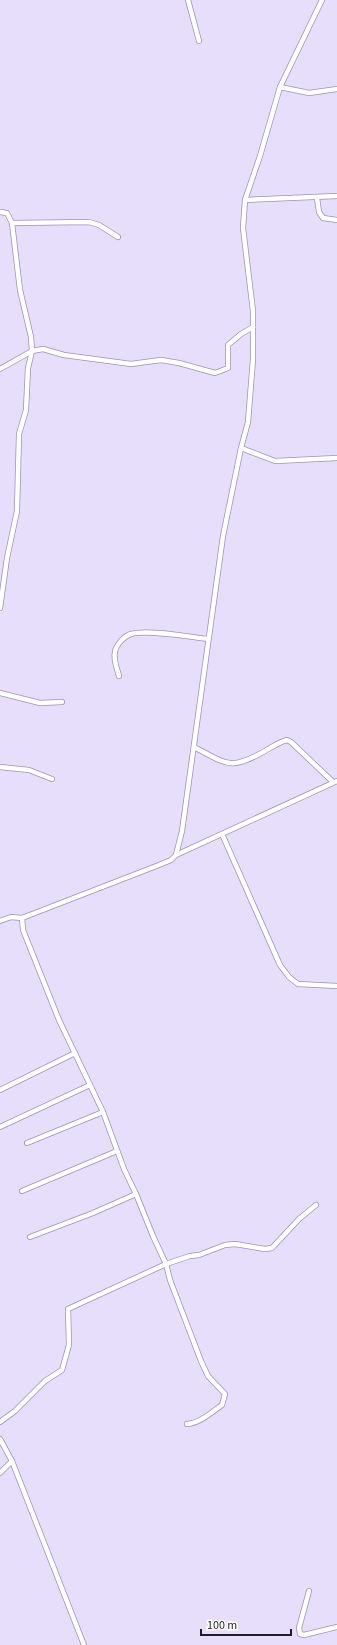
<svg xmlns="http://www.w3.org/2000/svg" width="337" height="1645" font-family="'Source Sans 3',sans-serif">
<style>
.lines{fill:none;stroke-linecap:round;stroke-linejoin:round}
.minor-casing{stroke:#9c93af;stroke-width:6}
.minor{stroke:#fff;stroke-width:4.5}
</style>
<rect width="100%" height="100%" fill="#e7defc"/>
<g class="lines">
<defs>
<g id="minor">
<polyline points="188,0 199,41"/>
<polyline points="280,87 309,93 337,89"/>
<polyline points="317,198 319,212 323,218 337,220"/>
<polyline points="245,200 337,196"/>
<polyline points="0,212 7,213 12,223 20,290 31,337 32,351 28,368 26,410 19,434 17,511 7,558 0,608"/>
<polyline points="12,223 89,222 99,225 118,237"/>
<polyline points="0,369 32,351 43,349 64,355 131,364 161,360 179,363 215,373 228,368 228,345 241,334 253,327"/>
<polyline points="241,448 275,461 337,458"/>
<path d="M 119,676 C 117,668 113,660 115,652 C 116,645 124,636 131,634 C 146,629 190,637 208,639"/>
<polyline points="0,693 40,703 62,702"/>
<path d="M 194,747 C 227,764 230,771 265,751 C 272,747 279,742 287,740 L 291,742 L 333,782"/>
<polyline points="0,767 29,770 52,779"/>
<polyline points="222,834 280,965 289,977 298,984 337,986"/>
<polyline points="176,855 182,831 223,536 241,448 248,422 253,359 253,311 243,228 245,200 260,156 280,87 322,0"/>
<path d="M 22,918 L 23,930 L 59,1020 L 103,1112 L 124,1169 L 136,1194 L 153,1236 L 166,1264 L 170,1280 L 201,1361 L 208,1376 L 225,1394 L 222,1405 C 212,1412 200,1423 187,1424"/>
<polyline points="0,921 11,917 22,918 159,865 171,860 176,855 337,781"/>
<polyline points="0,1090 75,1053"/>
<polyline points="0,1127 90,1085"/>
<polyline points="27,1143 103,1112"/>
<polyline points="22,1191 117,1151"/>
<polyline points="30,1237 93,1213 136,1194"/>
<polyline points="0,1422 15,1411 45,1381 62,1370 69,1345 68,1309 166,1264 190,1256 199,1255 225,1245 235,1244 265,1249 272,1248 299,1219 316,1205"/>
<polyline points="0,1439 12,1461 84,1645"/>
<polyline points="0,1473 12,1461"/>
<polyline points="309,1591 299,1628 300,1634 304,1635 337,1627"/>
</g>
</defs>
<use href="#minor" class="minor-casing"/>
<use href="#minor" class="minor"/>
</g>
<path d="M201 1629v6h90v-6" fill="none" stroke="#1f1c26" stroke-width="2"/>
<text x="207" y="1629" font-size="12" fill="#1f1c26" stroke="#ffffff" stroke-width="3" paint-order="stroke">100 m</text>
</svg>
